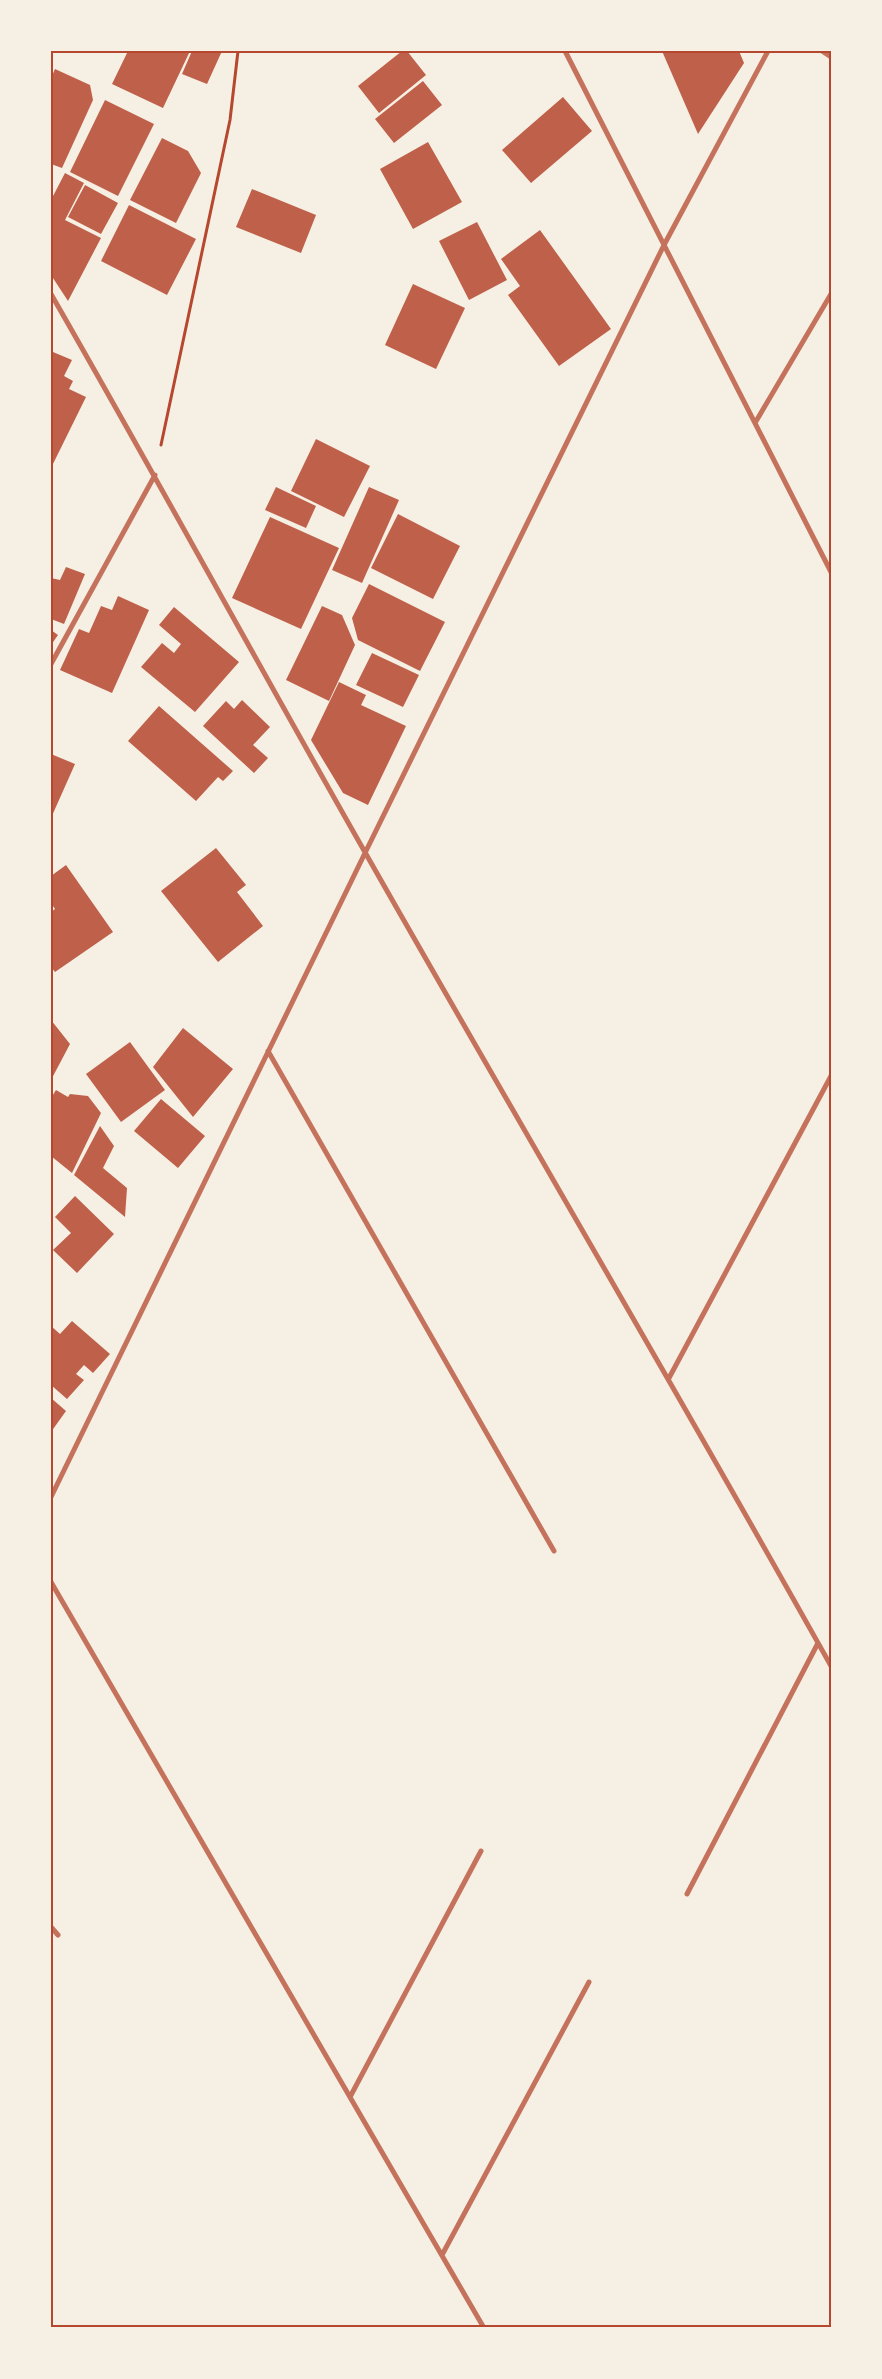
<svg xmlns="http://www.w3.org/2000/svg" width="882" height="2379" viewBox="0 0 882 2379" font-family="'DM Sans',sans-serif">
	<rect width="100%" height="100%" fill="#f6efe4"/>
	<path fill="#bf614a" d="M128,51H190L163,108L112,84Z
		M192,51H222L207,84L182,74Z
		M402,51H407L426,75L379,113L358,86Z
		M662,51H739L744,63L698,134Z
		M55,69L90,85L93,100L62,168L51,164V78Z
		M423,81L442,105L394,143L375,119Z
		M563,97L592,131L531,183L502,150Z
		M105,100L154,124L118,196L70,172Z
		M162,138L188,151L201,173L176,223L130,200Z
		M428,142L462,202L413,229L380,169Z
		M65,173L84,183L65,220L101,238L68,301L51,275V200Z
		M85,185L118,203L101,234L68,217Z
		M252,189L316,215L301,253L236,227Z
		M129,205L196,239L167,295L101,261Z
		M477,222L507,280L469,300L439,241Z
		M540,230L611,329L559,366L508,295L520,286L501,259Z
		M413,284L465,308L436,369L385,345Z
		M53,352L72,360L64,376L73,381L69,389L86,397L51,468V356Z
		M316,439L370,466L344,517L291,491Z
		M276,487L316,506L306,528L265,510Z
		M369,487L399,500L362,583L332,570Z
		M398,514L460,546L433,599L371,568Z
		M270,517L339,548L301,629L232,598Z
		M66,567L85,574L64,624L51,619V578L60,580Z
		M369,584L445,622L420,671L358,640L352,618Z
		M118,596L149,610L112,693L60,670L79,629L89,633L101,606L112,610Z
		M322,606L342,615L355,645L329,701L286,680Z
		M174,607L239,662L195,712L141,667L162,643L174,653L181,644L159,625Z
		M51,630L58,635L51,645Z
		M372,653L419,675L403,707L356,685Z
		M339,682L366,695L361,705L406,726L368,805L343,793L311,740Z
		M242,700L270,727L253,745L268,758L254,773L203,726L226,701L234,709Z
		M159,706L233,771L223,781L218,777L196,801L128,741Z
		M51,754L75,764L51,818Z
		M216,848L246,885L237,892L263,926L218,962L161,891Z
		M66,865L113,932L55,972L51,967V912L55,909L51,903V876Z
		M51,1020L70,1044L51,1080Z
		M183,1028L233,1069L193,1117L153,1067Z
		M130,1042L165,1090L121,1122L86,1074Z
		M56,1090L68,1097L70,1094L88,1096L101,1113L72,1173L51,1156V1098Z
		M161,1099L205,1136L178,1168L134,1131Z
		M100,1126L114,1146L103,1168L127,1188L125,1217L74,1175Z
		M75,1196L114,1234L77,1273L53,1250L71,1233L55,1217Z
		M72,1321L110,1354L93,1373L84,1365L76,1374L84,1380L67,1399L51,1385V1326L60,1334Z
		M51,1398L66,1411L51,1432Z"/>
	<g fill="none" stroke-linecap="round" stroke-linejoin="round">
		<path stroke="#b5482f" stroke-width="3" d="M161,445L230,120L238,51"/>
		<path stroke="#c5725c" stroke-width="5" d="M565,51L831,572
			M822,51L831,57
			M51,294C158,480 260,668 366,854C520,1125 679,1394 831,1666
			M755,423L831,294
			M51,664L155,475
			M268,1051L554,1551
			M669,1378L831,1076
			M51,1497L365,853L664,245L768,51
			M51,1582L484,2328
			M687,1894L818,1643
			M51,1927L58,1935
			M350,2097L481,1851
			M442,2255L589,1982"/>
	</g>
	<rect width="882" height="2379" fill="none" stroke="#f6efe4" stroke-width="105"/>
	<rect x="52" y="52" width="778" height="2274" fill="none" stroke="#b5482f" stroke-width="2"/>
</svg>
